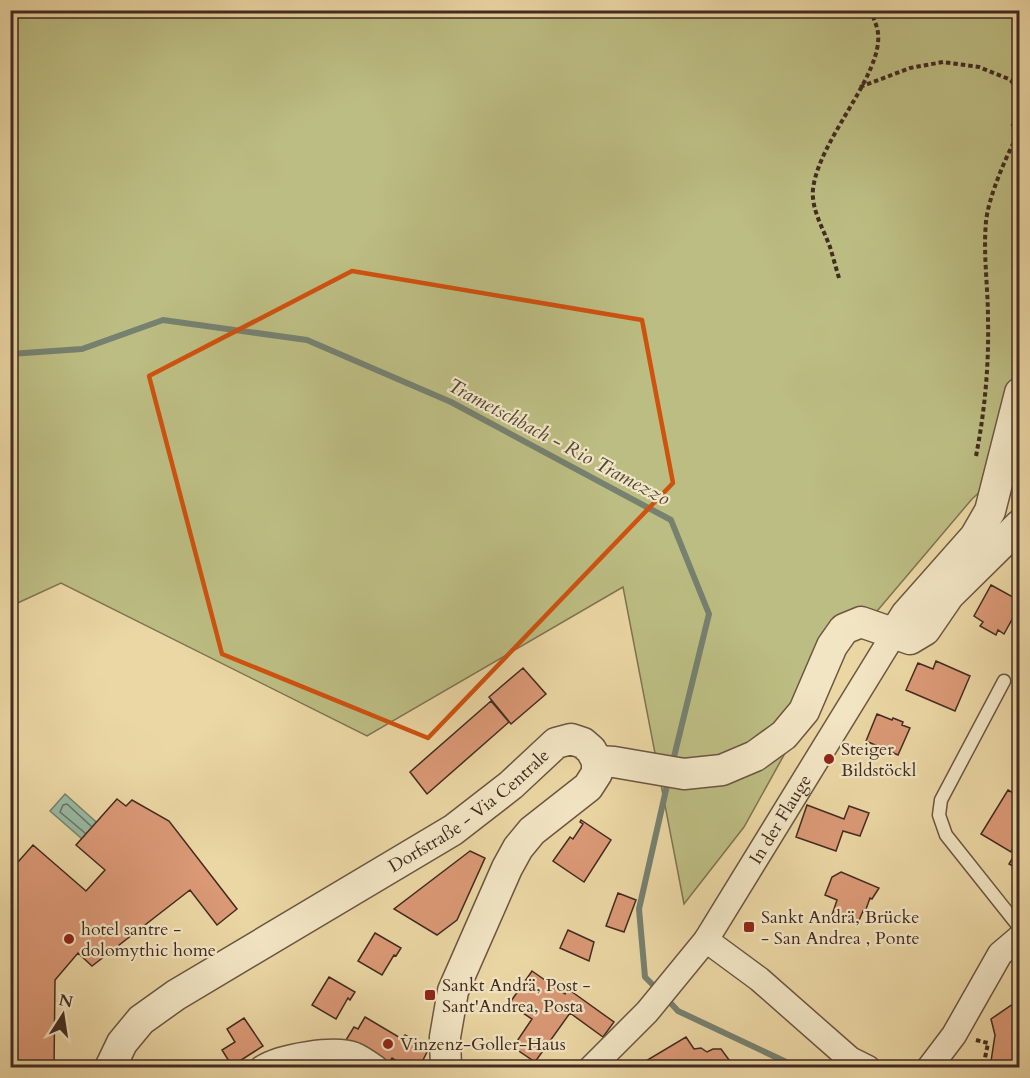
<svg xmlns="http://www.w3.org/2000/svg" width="1030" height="1078" viewBox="0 0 1030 1078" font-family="Cardo,serif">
	<rect width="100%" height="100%" fill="#ebd7a4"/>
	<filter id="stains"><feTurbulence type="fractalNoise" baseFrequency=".00333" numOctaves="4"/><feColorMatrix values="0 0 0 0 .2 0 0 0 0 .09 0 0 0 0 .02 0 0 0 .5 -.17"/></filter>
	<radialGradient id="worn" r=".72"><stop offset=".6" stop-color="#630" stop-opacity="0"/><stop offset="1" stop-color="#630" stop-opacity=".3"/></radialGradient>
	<path fill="#bcbd82" stroke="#7f7452" stroke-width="1.5" d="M11,11H1019V456L972,499L839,656L744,827L684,904L623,587L367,736L61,583L11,606Z"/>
	<path fill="#98baa4" stroke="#768170" stroke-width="1.5" d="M65,794L103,828L89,845L50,811Z"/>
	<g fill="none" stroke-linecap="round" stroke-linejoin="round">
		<path stroke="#6d7262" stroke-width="1.5" d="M85,833L60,812L63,805L67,804L91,826"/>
		<path stroke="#768170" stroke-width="6" d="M10,354L82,349L163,320L307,340L451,402L671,520L709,614L672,765
			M658,990L645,977L639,909L668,781
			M665,997L678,1011L799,1068"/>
	</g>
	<path fill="#db9976" stroke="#422b21" stroke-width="1.5" d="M991,585L1020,601V605L1004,634L998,630L996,635L980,626L983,622L974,616Z
		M936,661L970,676L955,711L906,690L918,663L933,669Z
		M523,668L546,694L511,724L489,697Z
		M491,701L509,722L427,794L410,772Z
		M877,714L892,720L893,718L903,722L902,725L910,728L898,755L866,741Z
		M1008,790L1020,797V846L1015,844L1011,852L981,834Z
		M117,799L126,806L132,800L169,821L237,909L217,925L190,890L92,966L78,953L55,980L54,1068H10V871L33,845L86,891L105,870L76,845Z
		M807,805L844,819L849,806L869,813L860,836L843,831L836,851L796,837Z
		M581,820L611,840L584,882L553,861L570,837L573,839L583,824L580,822Z
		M1020,846V870L1009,864Z
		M470,851L485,858L457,920L437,935L394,909Z
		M841,872L879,888L872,899L870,898L865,912L863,911L857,925L832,915L837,900L825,895L832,877Z
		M618,893L636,900L624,932L606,926Z
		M568,930L594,942L589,961L560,948Z
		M375,933L401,948L396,956L394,955L382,975L358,961Z
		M532,971L565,994L568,989L614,1022L603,1037L570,1013L535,1062L513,1047L532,1019L509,1004Z
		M329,977L355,992L350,1000L348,998L336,1019L312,1005Z
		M1016,1002L1020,1005V1068H990L995,1035L991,1019Z
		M365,1017L402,1039L405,1035L429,1048L419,1068H408L392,1058L388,1064L346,1040L354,1027L358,1029Z
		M244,1018L263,1046L232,1066L222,1050L235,1042L227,1029Z
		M686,1037L694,1049L701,1048L707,1052L713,1049H721L735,1068H634Z"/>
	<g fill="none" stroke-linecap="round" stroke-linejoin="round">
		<defs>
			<path id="service" d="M1004,681L941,800L939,815L946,835L1020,928"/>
			<g id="minor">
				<path d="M706,940L759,979L850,1059L868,1068"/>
				<path d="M262,1068C280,1056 335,1047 355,1055C362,1058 369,1063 376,1068"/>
				<path id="s1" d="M591,1068L647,1012L706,940L894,634"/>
				<path d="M929,1068L954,1035L1000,954L1020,937"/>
			</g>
			<g id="tertiary">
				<path d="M894,634L906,615L975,537L990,511L1020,393"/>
				<path d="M597,761L614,762L684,774L722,770L755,756L784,735L804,711L832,646L844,629L861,622L910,639L925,630L949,595L1020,525"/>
				<path id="s2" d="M110,1068L122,1043L141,1020L176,995L453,830L511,785L556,743L571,739L583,743L591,750L597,761V773L588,787L532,831L518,848L507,868L453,991L445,1037L446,1068"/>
			</g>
		</defs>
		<use href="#service" stroke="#6c5642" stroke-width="15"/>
		<use href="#minor" stroke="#6c5642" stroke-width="27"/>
		<use href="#tertiary" stroke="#6c5642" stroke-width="33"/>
		<path stroke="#422b21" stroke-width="4" stroke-dasharray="4.5 3" stroke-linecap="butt" d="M860,87L910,68L943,62L979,67L1011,80L1020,97
			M1018,134L1012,123L1020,112
			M839,278C836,268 833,257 830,247C823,228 811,209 813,189C819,139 883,75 878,33C877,25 873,18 871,10
			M976,456C985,410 989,365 988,319C988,286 983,254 986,222C988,198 1007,153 1020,131
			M976,1040L988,1043L983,1068"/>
		<use href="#service" stroke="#f2e5c4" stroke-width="12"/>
		<use href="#minor" stroke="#f2e5c4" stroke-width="24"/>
		<use href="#tertiary" stroke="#f2e5c4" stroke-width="30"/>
	</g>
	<path fill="none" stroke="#cf520f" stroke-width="4.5" stroke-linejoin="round" d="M352,271L642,320L673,483L428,738L222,654L149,376Z"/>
	<g fill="#8f2418" stroke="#f2e5c4" stroke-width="2">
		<circle cx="829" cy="759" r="6"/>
		<rect x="743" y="921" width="12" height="12" rx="3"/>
		<circle cx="69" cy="939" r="6"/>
		<rect x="424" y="989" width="12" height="12" rx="3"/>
		<circle cx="388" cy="1044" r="6"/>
	</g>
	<g text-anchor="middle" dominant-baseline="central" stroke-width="4.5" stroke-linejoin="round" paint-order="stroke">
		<g font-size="18" fill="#422b21" stroke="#f2e5c4" text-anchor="start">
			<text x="841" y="749">Steiger<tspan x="841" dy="21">Bildstöckl</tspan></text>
			<text x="761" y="917">Sankt Andrä, Brücke<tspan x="761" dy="21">- San Andrea , Ponte</tspan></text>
			<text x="81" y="929">hotel santre -<tspan x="81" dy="21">dolomythic home</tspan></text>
			<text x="442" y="985">Sankt Andrä, Post -<tspan x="442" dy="21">Sant'Andrea, Posta</tspan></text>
			<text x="400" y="1044">Vinzenz-Goller-Haus</text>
		</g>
		<g font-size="18" fill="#422b21" stroke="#f2e5c4">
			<text stroke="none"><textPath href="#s2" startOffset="447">Dorfstraße - Via Centrale</textPath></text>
			<text stroke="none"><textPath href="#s1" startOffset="314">In der Flauge</textPath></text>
		</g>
		<g font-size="20" font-style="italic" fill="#53483b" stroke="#f2e5c4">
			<text transform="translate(559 442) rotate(28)">Trametschbach - Rio Tramezzo</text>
		</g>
	</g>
	<rect width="1030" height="1078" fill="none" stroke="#ebd7a4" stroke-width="36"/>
	<rect x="12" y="12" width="1006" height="1054" fill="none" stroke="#422b21" stroke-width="3"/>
	<rect x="18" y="18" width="994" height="1042" fill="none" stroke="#422b21" stroke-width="1.5"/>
	<g transform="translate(63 1015) rotate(12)" stroke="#f2e5c4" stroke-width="4.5" paint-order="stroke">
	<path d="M0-4.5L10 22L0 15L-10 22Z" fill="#422b21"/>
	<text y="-9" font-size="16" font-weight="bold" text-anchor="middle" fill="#422b21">N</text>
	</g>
	<rect width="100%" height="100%" filter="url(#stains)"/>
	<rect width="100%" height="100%" fill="url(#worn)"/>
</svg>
